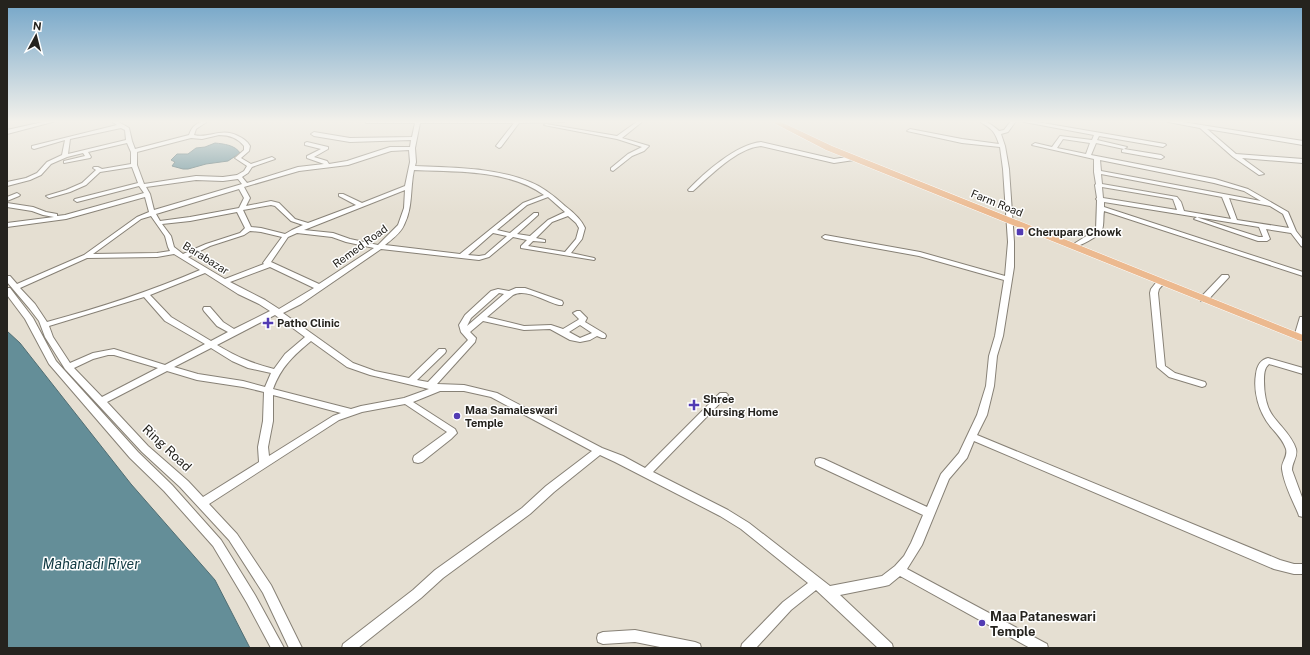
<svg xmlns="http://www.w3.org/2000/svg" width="1310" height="655" viewBox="0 0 1310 655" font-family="'Public Sans',sans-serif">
	<rect width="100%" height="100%" fill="#e5dfd2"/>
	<path fill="#648e98" stroke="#516e73" d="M215,143C224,144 235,145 240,153L228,161L206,164L188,169H183L172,166L175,162L171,160L177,154H188L196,148L205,147Z
		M7,331L20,343L131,484L215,580L250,648H7Z"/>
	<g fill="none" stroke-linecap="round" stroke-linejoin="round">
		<defs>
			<path id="minor" d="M47,121H56L7,134V130Z
				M111,121H117L129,128L132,141L135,149L189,135C192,126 198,121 208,121L196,129L194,135C209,139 221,127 238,136C243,138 247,141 250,146L249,151L241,158L251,164L272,157L275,159L252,167L248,173L242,177L247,183L298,167L324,164L307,158V156L321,149L305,145V143L307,142L328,147V149L314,157L327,161L329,164L347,161L390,147H410L411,140L350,142L314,136L311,134L314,132L350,138L412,137L415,123H366V121H566L564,122L519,123L501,147L499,148L496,146L514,123H420L415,148L416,162L415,166C453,168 494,167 530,182C543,187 554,196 565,206C573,212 581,219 585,228L582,239L571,253L594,258L595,259L594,260L521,248V246L527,240L513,237L489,257L479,260L381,249L301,304L283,313L353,363L375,371L409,378L439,349H445L446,351L445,353L417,380L428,382L468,340L461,332L459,325L465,315L491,291L498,289L509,291L516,288H525L562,301L563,303L562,305H559C545,302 527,288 513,295L487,317L524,326L551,325L563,329L578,320L579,319L573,313L577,311H580L587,318L585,322L605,334L606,336L605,338H602L597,336L590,340L580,342L570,340L550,329L524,330L483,321L470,332L476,338L475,342L437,384L464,385L497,393L602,448L623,456L645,468L720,393H726L728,395L726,397L653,472L728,510L749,523L830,586L882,576L895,566L904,556L911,543L923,515L816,465L815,462L816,459L820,458L824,459L927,507L941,474L959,453L977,415L986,386L989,356L995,336L1004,280L919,256L825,239L822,237L825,235L920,252L1005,276L1008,242L1003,169L1000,147L962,143L907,131L910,129L962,139L999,144C994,129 991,129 979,121C988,121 992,125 999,131L1004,130L1011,121H1016L1008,132L1001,134L1005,146L1009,169L1014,242V267L1003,336L997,356L994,386L987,415L977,435L1280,560L1294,564H1303V574H1294L1274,569L974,441L967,458L949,479L922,545L907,569L1047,644L1048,648H1030L900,576L889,585L885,586L840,595L892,644L893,648H878L816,590L791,610L756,648H741L742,644L783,602L808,583L741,529L720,516L615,462L600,455L554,492L530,514L443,578L421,598L358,648H342L343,644L413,590L435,570L522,508L546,486L592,451L491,397L464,391H440L413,402L455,429L457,433L451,439L422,462L418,463L414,462L413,459L414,456L447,432L405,404L362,412L339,420L209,504L237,534L271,585L302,648H289L263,593L229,540L180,487L142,452L65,369L45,337L39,321L29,308L7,282V276H10L17,284L84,255L137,217L149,212L145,197L66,219L7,227V223L54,217L43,215L32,211L7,207V203L33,207L46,212L57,214V216L65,215L144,193L139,186L77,202L74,200L75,199L138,183L132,167L100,172L86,185L70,192L49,198L46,196L66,190L82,183L96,170L93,168L94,167H98L102,169L131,164V152L127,143L88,152L91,157L90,158L64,163V161L85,156L83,153L67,157L51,164L41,175L30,180L7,186V182L26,178L37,173L47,162L62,155L65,140L34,149L32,148V146L117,125ZM121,128L125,130L126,140L68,154L70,139ZM219,135C229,135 238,138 244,146V150L235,158L247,166L244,171L237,175L223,177L196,176L144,184L137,165V152L191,138L202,139ZM409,150L410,162L405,186L362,203L343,194H339V196L356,205L308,223L295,219L279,203L271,201L246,206L250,198L244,187L299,171L348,165L391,151ZM414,170C457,172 507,169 544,195L523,203L460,254L385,245C391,240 401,233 404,225C413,208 410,188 414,170ZM238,179L242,184L154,210L150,194L146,187L196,180L223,181ZM239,189L244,198L239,208L190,217L160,221L156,214ZM405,190L404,208L398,225L378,245L350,239L333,233L304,230ZM548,197L565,212L548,220L530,236L517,234L538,215V213H534L510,233L497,230L527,205ZM271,205L275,206L291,221L303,225L292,230L285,234L261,228L251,227L243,210ZM237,212L245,228L240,233L206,244L183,254L174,247L171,236L162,224L190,221ZM151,216L165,236L168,247L170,251L157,253L93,254L141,219ZM568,216L576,223L579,228L576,239L565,252L528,246L533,241L545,242V240L536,238L552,222ZM250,231L261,232L282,237L263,263L264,264L225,279L188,257L210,246L244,235ZM297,233L332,237L346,242L374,248L319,284L271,262L288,237ZM493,233L507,236L485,255L479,256L468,255ZM174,254L200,270C151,291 99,308 47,322L35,304L20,288L87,258L157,257ZM270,267L314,288L279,309L265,300L230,282ZM205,273L238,294L259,304L270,311L234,329L223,322L210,307H204L203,309L204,311L217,326L228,332L211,341L171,317L150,295ZM499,293L504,294L467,326L471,318ZM144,297L165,321L205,344L165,365L114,349L93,353L70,363L53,337L49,326ZM275,315L305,337L285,354L274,369C251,363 237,357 217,345ZM580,325L592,333L580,338L569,332ZM311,341L347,367L370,375L429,389L404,398L361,406L351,409L273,389C281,367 293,356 311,341ZM211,348L232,361L248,368L271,373L265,387L243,381L198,374L174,367ZM108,355H114L158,368L102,397L74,368L93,359ZM167,371L197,380L243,387L264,392L263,421L258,447L259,462L203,497L188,481L148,446L107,402ZM273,395L341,413L333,416L269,456L268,447L273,421Z
				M638,121H643L622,138L649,146L644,151L632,156L613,171L611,170V168L628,154L642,147L617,139L544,125L546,124L617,136Z
				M1019,121H1031L1165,144L1166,145L1163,147L1099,136L1097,140L1127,147L1124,149L1096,143L1091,155L1215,179L1248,189L1288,212L1296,231L1303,240V247L1301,246L1291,233L1266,229L1270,239L1267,241H1258L1194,219L1197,217L1199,218L1259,237H1263L1259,227L1104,202V207L1303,272V276L1104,211C1103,217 1104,225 1102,230C1100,236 1077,248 1072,247V245L1096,230L1097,200L1096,199L1097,198L1095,185L1096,184L1094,172V159L1032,145L1035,143L1052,147L1060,136L1092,140L1094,135ZM1063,139L1090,143L1086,154L1057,148ZM1100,160L1214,183L1244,191L1261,201L1101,171ZM1101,174L1222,197L1231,219L1184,211L1181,202L1177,197L1102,184ZM1102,187L1173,199L1177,210L1103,198ZM1229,198L1270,206L1283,214L1289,228L1237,220Z
				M1163,121H1176L1201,125L1303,141V145L1207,129L1236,154L1303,159V163L1242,158L1264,174L1259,175L1233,157L1200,128Z
				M761,142L834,159L854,156L857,158L854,160L834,163L761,146C737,148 711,175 693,191H689L688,190C704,173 737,144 761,142Z
				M1124,149L1161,155L1164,157L1161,159L1122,152V150Z
				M17,193L20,195L19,196L7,201V197Z
				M1222,275H1228L1229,277L1207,301H1201L1200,299L1201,297Z
				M1158,280H1161L1165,282L1159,289L1158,293L1165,366L1175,373L1205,382L1206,384L1205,386L1202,387L1169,377L1157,367L1150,293L1151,289Z
				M7,288H10L33,318L56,361L138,452L172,485L221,540L255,595L284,648H271L247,603L213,546L164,491L130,458L49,364L25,319L7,295Z
				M1300,317H1303V334L1301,339H1298L1294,337Z
				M1268,358L1303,368V374L1269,364C1264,368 1264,375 1264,381C1264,392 1266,407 1273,416C1281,427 1292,436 1296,449C1298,457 1292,462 1292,470L1303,500V517L1299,516L1298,513C1292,499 1284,484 1282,469C1281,462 1288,457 1286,449C1283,440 1276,433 1270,426C1259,412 1253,392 1256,374C1257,366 1260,360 1268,358Z
				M635,630L695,642L700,644L701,648H665L635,642L603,644L598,642L597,638L598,634L603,632Z"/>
			<path id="major" d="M770,121H779L832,146L1303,335V342L826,150Z"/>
		</defs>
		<use href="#minor" stroke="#878176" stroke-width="2"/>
		<use href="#major" stroke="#fff" stroke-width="1"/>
		<use href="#minor" fill="#fff" fill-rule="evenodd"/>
		<use href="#major" fill="#ecb98f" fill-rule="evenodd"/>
	</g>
	<linearGradient id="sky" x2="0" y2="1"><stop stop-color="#73a5c8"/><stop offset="0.57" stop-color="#f3f1eb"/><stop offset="1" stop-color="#f3f1eb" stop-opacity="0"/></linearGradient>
	<rect width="1310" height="213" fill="url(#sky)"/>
	<g fill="#523bb3" stroke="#fff" stroke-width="1.5">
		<rect x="1016" y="228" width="8" height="8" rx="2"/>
		<path d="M266 317h4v4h4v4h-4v4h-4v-4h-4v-4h4z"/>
		<path d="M692 399h4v4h4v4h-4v4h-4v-4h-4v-4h4z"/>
		<circle cx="457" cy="416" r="4"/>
		<circle cx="982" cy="623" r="4"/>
	</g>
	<g text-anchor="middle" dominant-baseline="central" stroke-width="3" stroke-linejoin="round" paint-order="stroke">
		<g font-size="11" fill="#25231e" stroke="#fff">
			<text transform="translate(997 203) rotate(22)">Farm Road</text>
			<text transform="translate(360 246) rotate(-36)">Remed Road</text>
			<text transform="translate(206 258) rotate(32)">Barabazar</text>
		</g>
		<g font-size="11" font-weight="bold" fill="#25231e" stroke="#fff" text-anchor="start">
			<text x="1028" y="232">Cherupara Chowk</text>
			<text x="277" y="323">Patho Clinic</text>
			<text x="703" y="399">Shree<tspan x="703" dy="13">Nursing Home</tspan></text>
			<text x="465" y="410">Maa Samaleswari<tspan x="465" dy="13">Temple</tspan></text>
		</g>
		<g font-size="13" fill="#25231e" stroke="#fff">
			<text transform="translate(167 448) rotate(43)">Ring Road</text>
		</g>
		<g font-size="13" font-weight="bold" fill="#25231e" stroke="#fff" text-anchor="start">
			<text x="990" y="616">Maa Pataneswari<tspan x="990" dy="15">Temple</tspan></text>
		</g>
		<g font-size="14" font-style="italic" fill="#0f3841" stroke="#fff">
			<text x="91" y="564">Mahanadi River</text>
		</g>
	</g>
	<rect width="1310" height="655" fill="none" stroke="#25231e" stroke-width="16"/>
	<g transform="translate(36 36) rotate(7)" stroke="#ffffff" stroke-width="3" paint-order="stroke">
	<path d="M0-3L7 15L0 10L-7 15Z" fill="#25231e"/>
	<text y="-6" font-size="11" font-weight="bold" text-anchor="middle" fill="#25231e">N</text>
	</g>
</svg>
